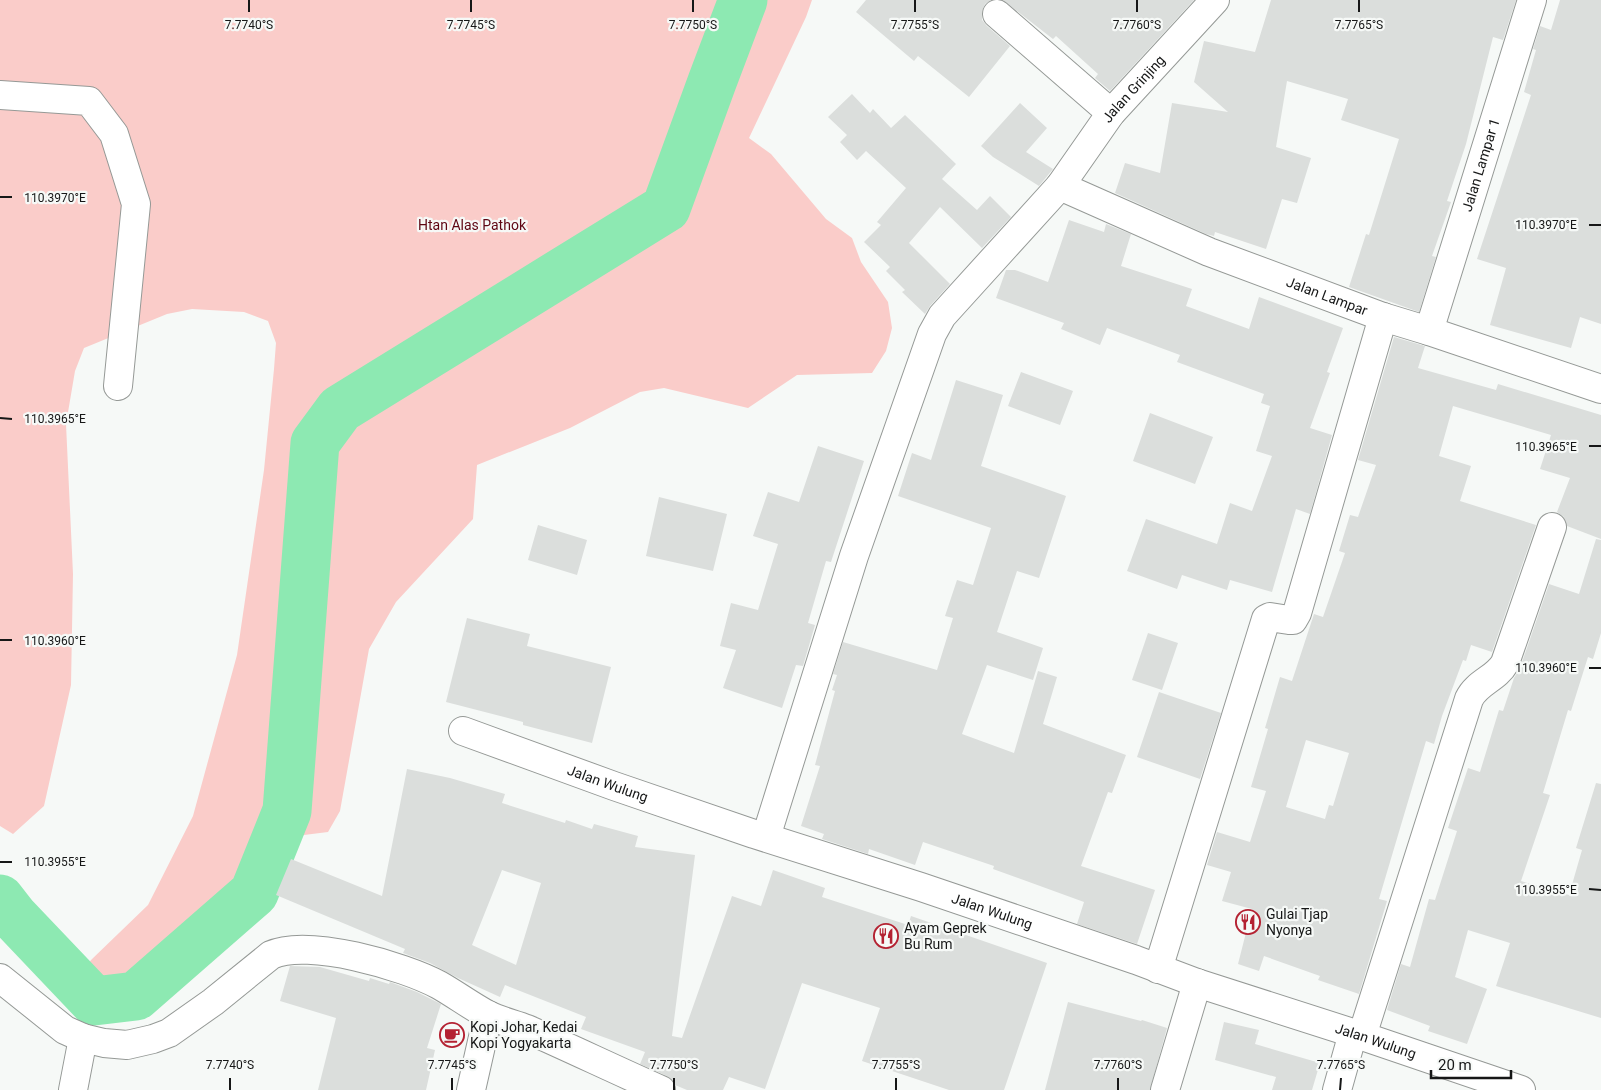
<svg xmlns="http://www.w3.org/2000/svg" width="1601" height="1090" viewBox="0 0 1601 1090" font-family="Roboto,sans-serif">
	<rect width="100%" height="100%" fill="#f6f9f7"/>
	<path fill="#faccc9" d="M0,0H812L806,17L749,138L771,154L826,219L852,238L861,262L888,302L892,328L886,351L872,373L797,375L748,408L664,388L640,392L570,428L477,465L473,519L396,602L369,649L340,811L328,832L304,835L282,844L239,915L136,996L117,1013L91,1018L69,1009L77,981L91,960L148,905L193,816L237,655L264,470L274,369L276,343L268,321L244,312L192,309L167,314L84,348L75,371L66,424L73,574L71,685L44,806L13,834L0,826Z"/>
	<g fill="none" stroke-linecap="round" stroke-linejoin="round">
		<path stroke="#8de9b2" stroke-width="49" d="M0,899L14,917L94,1001L136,996L254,893L287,811L315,443L340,409L666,208L712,82L743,0"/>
	</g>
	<path fill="#dbdedc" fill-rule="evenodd" d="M866,0H991L985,4L982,11V20L987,26L1010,46L969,97L918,56L914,61L856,12Z
		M1003,0H1194L1110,91L1095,78L1098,74L1056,36L1053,39Z
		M1271,0H1516L1503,40L1493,37L1466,144L1447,201L1451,202L1432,256L1436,257L1419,312L1349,287L1366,234L1369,235L1399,139L1341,120L1348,99L1287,81L1276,147L1311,158L1297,203L1282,199L1266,249L1215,232L1214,236L1206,234L1115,193L1125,163L1160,173L1172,103L1228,112L1194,82L1204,41L1255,52Z
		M1560,0H1601V324L1580,317L1571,348L1490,325L1506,268L1477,259L1531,95L1524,92L1536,50L1533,49L1540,26L1551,30Z
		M852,94L870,113L873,109L891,128L905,115L956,164L942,179L977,210L990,196L1011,217L982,248L940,207L909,243L950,284L930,306L925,314L902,292L905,290L886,271L890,267L864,242L881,225L877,222L906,188L866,151L857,160L840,142L847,135L828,117Z
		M1020,103L1047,128L1026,152L1053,169L1039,186L993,157L981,146Z
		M1069,220L1104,232L1106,224L1131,234L1121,266L1192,289L1186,306L1249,329L1259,297L1343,328L1327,372L1330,373L1310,428L1332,435L1310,514L1296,509L1272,592L1230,580L1227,590L1182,575L1177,589L1127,571L1146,519L1217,544L1230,503L1252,511L1272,456L1256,451L1270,406L1261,403L1264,394L1177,362L1180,355L1107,328L1100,345L1061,329L1064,323L996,298L1006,270H1015L1048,282Z
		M1394,337L1425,346L1418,368L1496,390L1498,384L1601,415V539L1567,526L1564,517L1557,512L1570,478L1540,469L1551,435L1453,406L1439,456L1471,466L1460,501L1536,525L1492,652L1471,645L1466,661L1463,660L1442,716L1434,744L1426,741L1379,899L1387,901L1359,994L1318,980L1320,976L1264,956L1259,971L1238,964L1252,909L1222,901L1231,872L1207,865L1217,832L1250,842L1266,791L1251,787L1268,729L1265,728L1280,677L1292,681L1314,614L1323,617L1345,553L1339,551L1350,515L1358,517L1376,465L1358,460ZM1306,740L1349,753L1333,806L1329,805L1325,819L1286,807Z
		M1021,372L1073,391L1060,425L1008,406Z
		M956,380L1003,395L981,466L1066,496L1039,578L1017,571L997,632L1043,648L1033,680L987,665L962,734L1014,753L1038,671L1057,677L1043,724L1126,755L1112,793L1108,792L1081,866L1155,890L1137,944L1077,924L1084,902L993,869L994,866L923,842L915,865L869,849L868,854L822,839L824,834L801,826L820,766L815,765L835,691L832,690L837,675L833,674L843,642L937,670L953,618L945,616L957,580L973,585L991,528L898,496L912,453L931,460Z
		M1150,413L1213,437L1195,484L1133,461Z
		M818,446L864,461L831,562L826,561L808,623L815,625L803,666L796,665L782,708L723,688L736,650L720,646L731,603L758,610L778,544L753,536L768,492L799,502Z
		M659,497L727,514L713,571L646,556Z
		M538,525L587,540L577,575L528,560Z
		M1596,539L1601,540V633L1593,659L1588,657L1571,711L1568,710L1543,793L1550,795L1521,881L1569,895L1582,850L1576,848L1596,783L1601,784V1018L1496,986L1510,943L1468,930L1455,977L1487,989L1467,1044L1428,1031L1430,1026L1387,1010L1401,964L1410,967L1429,899L1435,900L1457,831L1448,828L1468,768L1480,772L1499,710L1503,711L1514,678L1520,668L1549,584L1579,594Z
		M467,618L530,634L527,646L611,667L592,743L523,725V722L446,702Z
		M1148,633L1178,643L1162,690L1132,680Z
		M1159,692L1221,713L1200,779L1137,757Z
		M407,769L450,778L505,794L502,803L565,823L566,820L592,829L594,824L638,836L635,847L695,855L672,1036L682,1038L732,896L761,906L773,870L825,888L822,897L908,925L911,916L1047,963L1004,1090H949L862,1061L880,1008L802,983L765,1089L729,1077L723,1090H687L675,1085L673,1080L667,1076L640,1064L645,1052L581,1029L586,1017L505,985L500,997L458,978L430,963L403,953L405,949L276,895L291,859L382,896ZM502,870L541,883L516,965L472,945Z
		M290,966L320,967L369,981L370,978L389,984L390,982L417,992L441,1004L427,1048L435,1050L426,1090H318L336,1018L280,1001Z
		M1068,1002L1141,1021L1142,1020L1167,1028L1150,1090H1045Z
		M1224,1022L1259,1030L1255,1044L1320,1063L1312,1090H1272L1276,1077L1215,1060Z"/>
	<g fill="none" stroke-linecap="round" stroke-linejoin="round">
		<defs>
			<g id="minor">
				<path d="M997,14L1111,113"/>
				<path d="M0,95L89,101L114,134L136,204L118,386"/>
				<path id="s1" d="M1060,186L1209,252L1383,317L1429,331L1601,389"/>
				<path id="s2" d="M1429,331L1532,0"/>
				<path id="s3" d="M463,731L614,786L754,834L921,887L1136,960L1197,983L1362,1036L1521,1090"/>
				<path id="s4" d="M766,837L854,556L932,334L942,316L1060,186L1111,113L1215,0"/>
				<path d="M1158,969L1266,619L1270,617L1289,620H1293L1297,613L1383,317"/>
				<path d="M0,978L65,1030L83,1038L104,1043L127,1045L153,1039L169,1033L213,1002L271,955C308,938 404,966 439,985C455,994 471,1006 488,1015C500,1021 514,1024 527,1029C572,1049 616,1070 661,1090"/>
				<path d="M1362,1036L1469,699C1477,682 1496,679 1505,663L1552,527"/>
				<path d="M73,1090L83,1038"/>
				<path d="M471,1090L488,1015"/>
				<path d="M1165,1090L1197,983"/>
				<path d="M1337,1090L1353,1033"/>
			</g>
		</defs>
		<use href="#minor" stroke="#959996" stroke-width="30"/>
		<use href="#minor" stroke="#fff" stroke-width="28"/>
	</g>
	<path fill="none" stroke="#161717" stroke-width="2" d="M249,12V0M471,12V0M693,12V0M915,12V0M1137,12V0M1359,12V0M0,197H12M1589,225H1601M0,418L12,419M1589,446H1601M0,640H12M1589,668H1601M0,862H12M1589,889L1601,890M230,1090V1078M452,1090V1078M674,1090V1078M896,1090V1078M1118,1090V1078M1340,1090L1341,1078"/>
	<defs>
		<symbol id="restaurant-ring" viewBox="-11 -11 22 22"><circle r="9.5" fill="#f6f9f7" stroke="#b42232" stroke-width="1.5"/><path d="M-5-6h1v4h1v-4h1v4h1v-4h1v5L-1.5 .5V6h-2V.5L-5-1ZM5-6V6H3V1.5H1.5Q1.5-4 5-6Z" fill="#b42232"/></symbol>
		<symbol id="cafe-ring" viewBox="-11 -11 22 22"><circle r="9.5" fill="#f6f9f7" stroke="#b42232" stroke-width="1.5"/><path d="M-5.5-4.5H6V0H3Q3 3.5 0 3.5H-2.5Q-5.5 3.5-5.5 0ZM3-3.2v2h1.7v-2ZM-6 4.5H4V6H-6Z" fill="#b42232"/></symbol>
	</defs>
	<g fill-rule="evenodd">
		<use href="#restaurant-ring" x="1234" y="908" width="28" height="28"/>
		<use href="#restaurant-ring" x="872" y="922" width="28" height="28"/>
		<use href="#cafe-ring" x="438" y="1021" width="28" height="28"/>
	</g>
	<g text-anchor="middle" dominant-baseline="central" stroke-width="4.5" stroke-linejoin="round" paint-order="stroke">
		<g font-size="14" fill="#161717" stroke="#f6f9f7">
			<text stroke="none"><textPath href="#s4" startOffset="848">Jalan Grinjing</textPath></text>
			<text stroke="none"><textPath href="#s2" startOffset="174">Jalan Lampar 1</textPath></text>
			<text stroke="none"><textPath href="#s1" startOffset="289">Jalan Lampar</textPath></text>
			<text stroke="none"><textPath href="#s3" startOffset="154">Jalan Wulung</textPath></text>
			<text stroke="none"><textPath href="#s3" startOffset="559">Jalan Wulung</textPath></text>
			<text stroke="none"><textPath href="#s3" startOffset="964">Jalan Wulung</textPath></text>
		</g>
		<g font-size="14" fill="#5e0512" stroke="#f6f9f7">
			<text x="472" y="225">Htan Alas Pathok</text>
		</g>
		<g font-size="14" fill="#161717" stroke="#f6f9f7" text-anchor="start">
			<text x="1266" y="914">Gulai Tjap<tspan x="1266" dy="16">Nyonya</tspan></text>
			<text x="904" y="928">Ayam Geprek<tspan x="904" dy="16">Bu Rum</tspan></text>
			<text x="470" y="1027">Kopi Johar, Kedai<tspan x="470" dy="16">Kopi Yogyakarta</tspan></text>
		</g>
	</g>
	<g font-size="12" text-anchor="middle" fill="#161717" stroke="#f6f9f7" stroke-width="4.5" stroke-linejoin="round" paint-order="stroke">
		<text x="249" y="29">7.7740°S</text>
		<text x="471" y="29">7.7745°S</text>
		<text x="693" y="29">7.7750°S</text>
		<text x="915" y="29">7.7755°S</text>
		<text x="1137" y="29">7.7760°S</text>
		<text x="1359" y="29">7.7765°S</text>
		<text x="55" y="202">110.3970°E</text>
		<text x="1546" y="229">110.3970°E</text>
		<text x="55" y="423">110.3965°E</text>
		<text x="1546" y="451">110.3965°E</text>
		<text x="55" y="645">110.3960°E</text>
		<text x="1546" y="672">110.3960°E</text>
		<text x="55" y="866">110.3955°E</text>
		<text x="1546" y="894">110.3955°E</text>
		<text x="230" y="1069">7.7740°S</text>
		<text x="452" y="1069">7.7745°S</text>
		<text x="674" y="1069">7.7750°S</text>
		<text x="896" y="1069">7.7755°S</text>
		<text x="1118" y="1069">7.7760°S</text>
		<text x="1341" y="1069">7.7765°S</text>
	</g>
	<path d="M1431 1070v8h80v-8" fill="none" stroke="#161717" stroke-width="2.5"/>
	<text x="1438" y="1070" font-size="15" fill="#161717" stroke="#f6f9f7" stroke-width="4" paint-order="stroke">20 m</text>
</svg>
